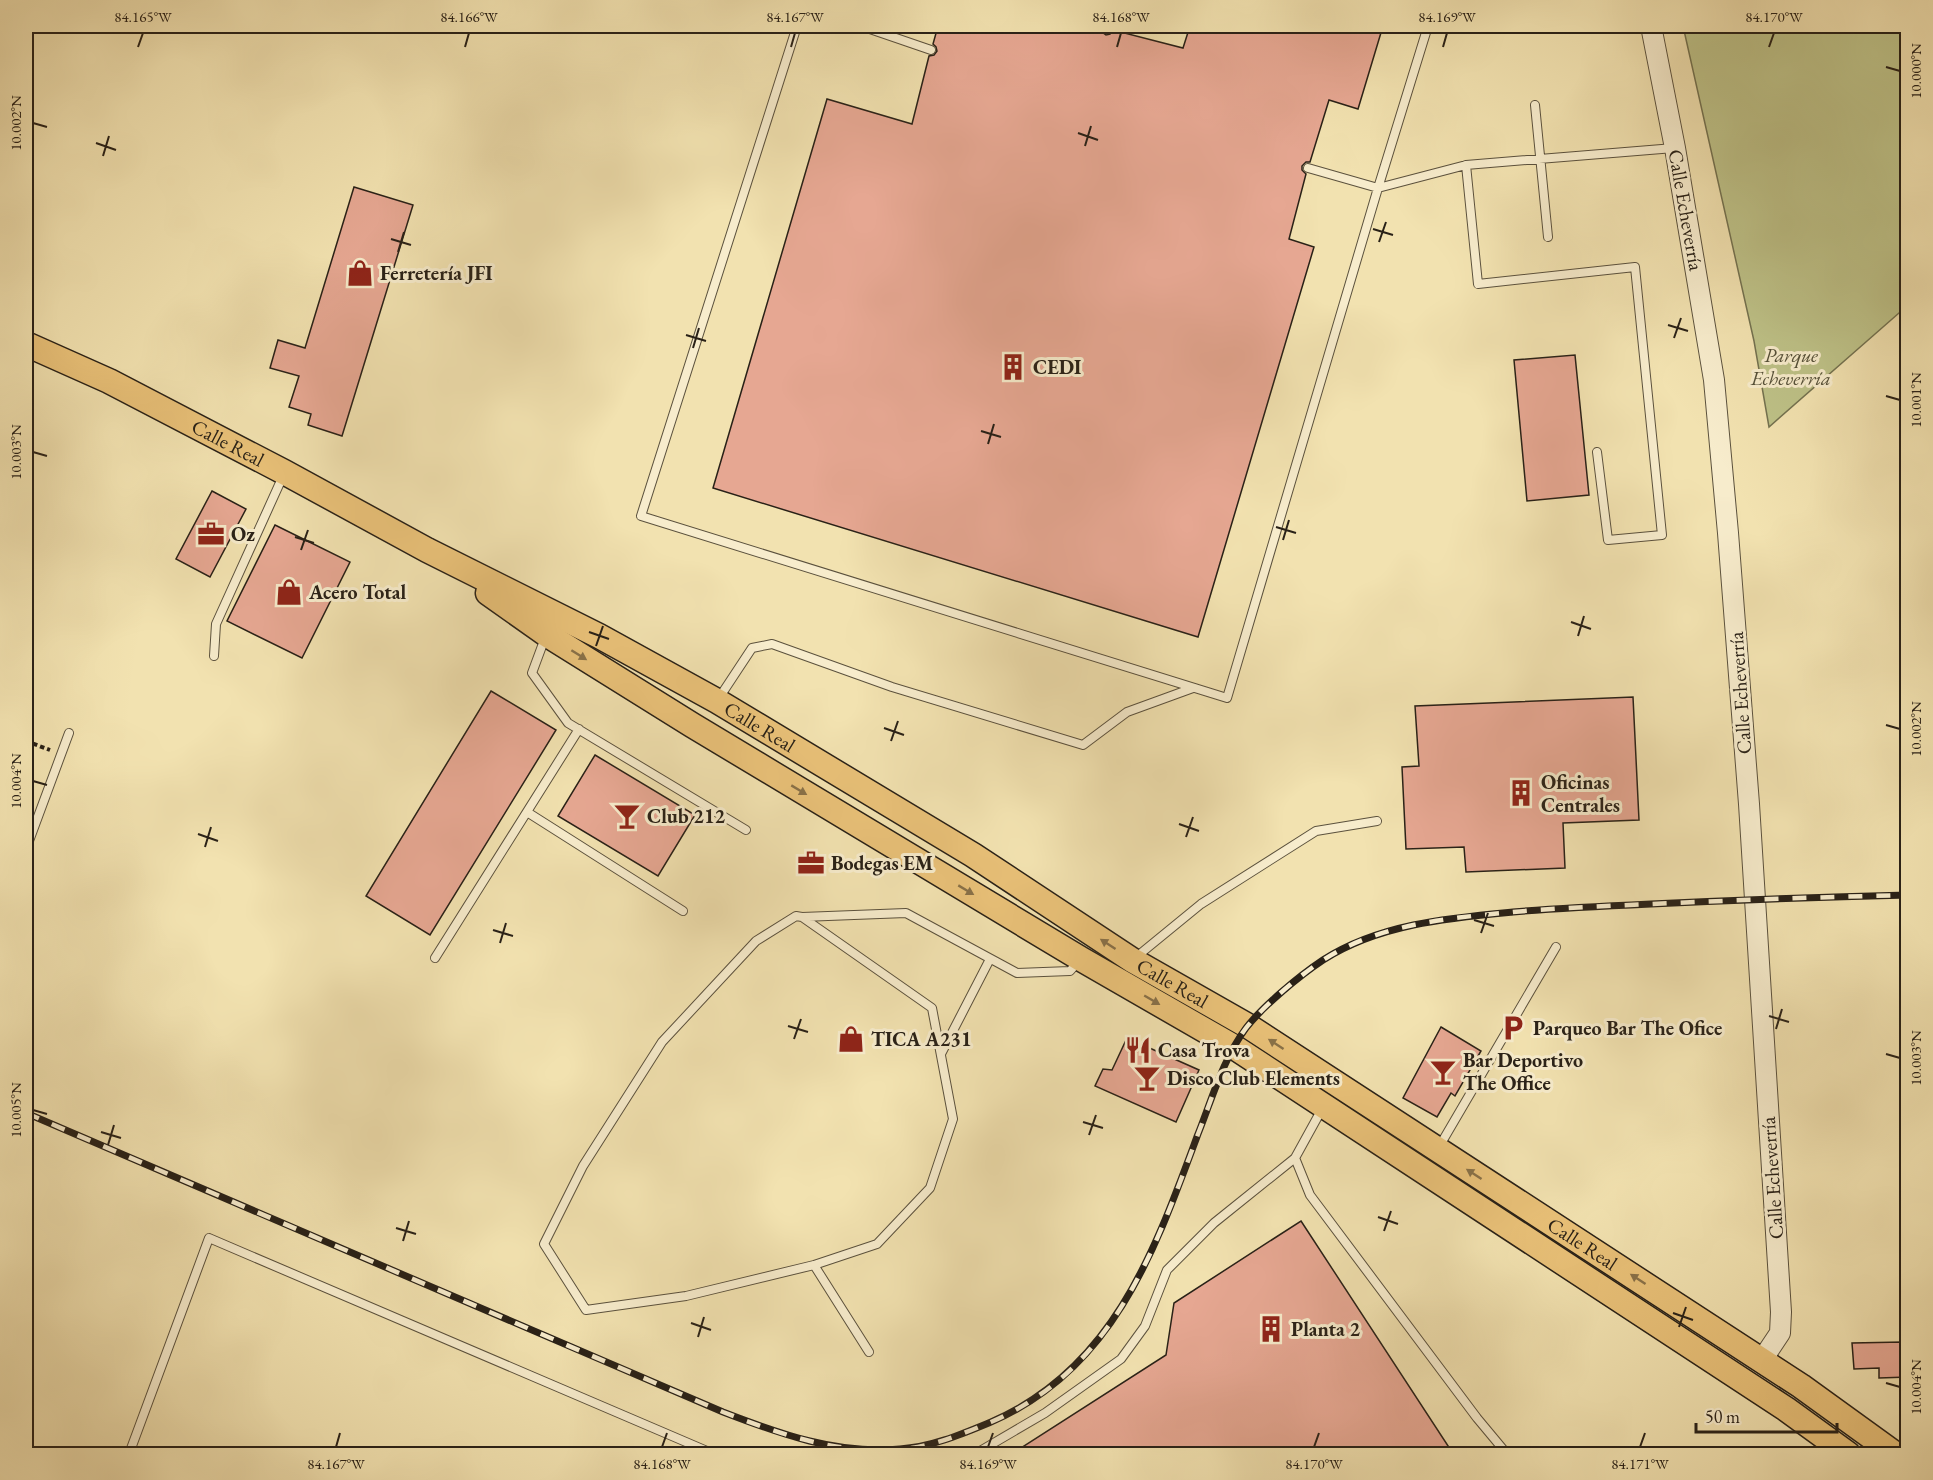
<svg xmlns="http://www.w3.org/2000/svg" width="1933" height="1480" viewBox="0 0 1933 1480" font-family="'EB Garamond',serif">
	<rect width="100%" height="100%" fill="#f2e2b0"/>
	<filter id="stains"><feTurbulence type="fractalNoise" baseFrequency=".00333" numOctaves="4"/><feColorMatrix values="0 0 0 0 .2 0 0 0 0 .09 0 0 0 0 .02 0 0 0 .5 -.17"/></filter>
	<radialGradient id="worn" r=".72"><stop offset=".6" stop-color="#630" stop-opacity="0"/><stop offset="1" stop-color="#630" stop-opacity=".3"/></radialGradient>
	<path fill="#bec288" stroke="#747250" stroke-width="1.5" d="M1683,26H1907V306L1769,427L1754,341Z"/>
	<path fill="#e6a792" stroke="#292117" stroke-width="1.5" d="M938,26H1097L1101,27L1102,32L1106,35L1110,34L1113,30L1183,48L1190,26H1383L1358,109L1329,100L1310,162H1306L1302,166V170L1306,174L1289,239L1314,247L1198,637L713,488L827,99L912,124L929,56L934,55L937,51L936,47L933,44Z
		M354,187L413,205L342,436L308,425L311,414L289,407L299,376L270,368L278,340L305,348Z
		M1575,355L1589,495L1527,501L1514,360Z
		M212,491L246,509L210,577L176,559Z
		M275,525L350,562L302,658L227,621Z
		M491,691L556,730L430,935L366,896Z
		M1633,697L1639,820L1563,823L1565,868L1466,872L1464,847L1406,849L1402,767L1419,766L1415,706Z
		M595,755L695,815L658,876L558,816Z
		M1441,1027L1481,1051L1455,1096L1451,1093L1437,1117L1403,1098Z
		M1127,1038L1199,1070L1176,1122L1095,1086L1103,1069L1112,1070Z
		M1301,1221L1454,1455H1010L1166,1355L1174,1303Z
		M1903,1342V1349H1908V1377L1879,1378V1368L1854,1369L1852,1343Z"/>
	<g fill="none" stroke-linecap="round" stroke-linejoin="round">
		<defs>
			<path id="service" d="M797,26L641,516L1227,698L1378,188L1428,26
				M861,26L931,50
				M1107,29L1108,26
				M1535,105L1548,237
				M1466,165L1478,284L1635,267L1662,535L1608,540L1597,452
				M1308,168L1378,188L1466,165L1674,148
				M545,638L532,673L568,723L746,830
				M214,656L216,624L283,476
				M719,698L752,648L772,644L892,687L1083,745L1127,712L1193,688
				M527,812L683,911
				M26,849L69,733
				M796,916L802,917L932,1008L953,1119L930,1188L877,1244L814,1265L686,1296L586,1310L544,1244L583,1166L662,1042L756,941Z
				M802,917L906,913L1017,973L1070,971L1078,962
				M435,958L579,729
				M1135,958L1201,904L1316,831L1377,821
				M941,1054L990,959
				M1322,1109L1295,1158L1310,1195L1477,1418L1507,1454
				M1439,1147L1556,947
				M814,1265L869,1352
				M129,1454L209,1238L714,1454
				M975,1454L1045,1413L1121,1359L1145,1326L1167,1270L1214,1223L1295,1158"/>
			<path id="tertiary" d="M1651,26L1675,148L1714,380L1728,533L1749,804L1781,1312L1780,1333L1762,1360"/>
			<g id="primary">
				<path id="s1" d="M26,344L109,381L284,472L427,550L599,636L717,701L973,855L1132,960L1248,1026L1801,1386L1895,1454"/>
				<path d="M488,593L546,634L692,725L1081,959L1234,1047L1786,1409L1848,1454"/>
			</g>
		</defs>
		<use href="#service" stroke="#5b513d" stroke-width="10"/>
		<use href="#tertiary" stroke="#5b513d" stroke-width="22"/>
		<use href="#primary" stroke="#292117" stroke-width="27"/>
		<path stroke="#292117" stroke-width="4" stroke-dasharray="4.5 3" stroke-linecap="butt" d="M26,741L50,750"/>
		<use href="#service" stroke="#f7eccc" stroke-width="8"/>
		<use href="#tertiary" stroke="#f7eccc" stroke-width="20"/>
		<use href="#primary" stroke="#e9c178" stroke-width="24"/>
		<defs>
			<path id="rail" d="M26,1113L723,1412C780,1434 838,1455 900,1449C932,1447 962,1434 991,1422C1114,1369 1155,1250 1198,1134C1212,1099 1223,1059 1246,1028C1263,1006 1299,976 1323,960C1379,924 1448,918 1513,912C1559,908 1605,906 1651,904C1737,900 1822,897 1908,895"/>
		</defs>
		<use href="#rail" stroke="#292117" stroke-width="7"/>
		<use href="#rail" stroke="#f7eccc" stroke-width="4.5" stroke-dasharray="14" stroke-linecap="butt"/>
	</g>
	<defs><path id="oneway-solid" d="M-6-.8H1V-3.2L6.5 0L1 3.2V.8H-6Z" transform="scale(1.5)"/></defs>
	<g fill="#897148">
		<use href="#oneway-solid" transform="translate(579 655) rotate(32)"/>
		<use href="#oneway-solid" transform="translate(799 790) rotate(31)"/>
		<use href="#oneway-solid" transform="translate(966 890) rotate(31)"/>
		<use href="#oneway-solid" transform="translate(1108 944) rotate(-147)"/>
		<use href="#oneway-solid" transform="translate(1152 1000) rotate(30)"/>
		<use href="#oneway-solid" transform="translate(1276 1044) rotate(-147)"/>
		<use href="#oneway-solid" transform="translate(1474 1174) rotate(-147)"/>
		<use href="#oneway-solid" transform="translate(1638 1279) rotate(-147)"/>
	</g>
	<path fill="none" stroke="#292117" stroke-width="2" d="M138,47L143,33M465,47L469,33M791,47L795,33M1117,47L1121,33M1443,47L1447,33M1769,47L1774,33M1886,67L1900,71M33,123L47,127M1078,133L1098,140M96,143L116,150M1085,146L1091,126M103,156L109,136M1373,229L1393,235M391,239L411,245M1379,242L1386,222M398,252L404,232M1668,325L1688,331M686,335L706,341M1674,338L1681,318M693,348L699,328M1886,396L1900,400M981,431L1001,437M988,444L994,424M33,452L47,456M1276,527L1296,533M295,537L314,543M1283,540L1289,520M301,550L308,530M1571,622L1591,629M589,632L609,639M1578,636L1584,616M596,646L603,626M1886,725L1900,729M884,728L904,735M891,741L898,721M33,781L47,785M1179,824L1199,831M198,834L218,841M1186,837L1193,817M205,847L211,827M1474,920L1494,926M493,930L513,936M1481,933L1488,913M500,943L506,923M1769,1016L1789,1022M788,1026L808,1032M1776,1029L1782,1009M794,1039L801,1019M1886,1054L1900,1058M33,1110L47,1114M1083,1122L1103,1128M101,1132L121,1138M1089,1135L1096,1115M108,1145L114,1125M1378,1217L1398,1224M396,1228L416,1234M1384,1231L1391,1211M403,1241L409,1221M1673,1313L1693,1320M691,1323L711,1330M1679,1327L1686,1307M698,1337L704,1317M1886,1383L1900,1387M336,1447L340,1433M662,1447L667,1433M988,1447L993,1433M1314,1447L1319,1433M1640,1447L1645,1433"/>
	<defs>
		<symbol id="shop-bare" viewBox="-9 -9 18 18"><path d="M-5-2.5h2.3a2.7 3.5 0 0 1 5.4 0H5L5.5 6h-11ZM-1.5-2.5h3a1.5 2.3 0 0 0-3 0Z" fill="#8f2418" stroke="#f7eccc" stroke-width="2.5" paint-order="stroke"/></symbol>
		<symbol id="building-bare" viewBox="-9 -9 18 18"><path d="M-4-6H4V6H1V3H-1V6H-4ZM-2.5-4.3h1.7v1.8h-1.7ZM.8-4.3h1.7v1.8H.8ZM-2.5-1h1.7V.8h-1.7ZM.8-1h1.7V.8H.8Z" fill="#8f2418" stroke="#f7eccc" stroke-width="2.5" paint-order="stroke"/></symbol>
		<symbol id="office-bare" viewBox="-9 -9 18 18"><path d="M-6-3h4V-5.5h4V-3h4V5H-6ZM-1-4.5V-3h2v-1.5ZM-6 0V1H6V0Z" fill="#8f2418" stroke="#f7eccc" stroke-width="2.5" paint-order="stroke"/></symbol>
		<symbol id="bar-bare" viewBox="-9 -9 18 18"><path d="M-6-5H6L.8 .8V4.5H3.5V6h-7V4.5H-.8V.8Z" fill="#8f2418" stroke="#f7eccc" stroke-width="2.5" paint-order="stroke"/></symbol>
		<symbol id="parking-bare" viewBox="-9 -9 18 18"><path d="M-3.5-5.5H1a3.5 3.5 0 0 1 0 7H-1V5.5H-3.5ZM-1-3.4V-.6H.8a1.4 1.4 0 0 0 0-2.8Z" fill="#8f2418" stroke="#f7eccc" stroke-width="2.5" paint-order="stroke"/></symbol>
		<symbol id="restaurant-bare" viewBox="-9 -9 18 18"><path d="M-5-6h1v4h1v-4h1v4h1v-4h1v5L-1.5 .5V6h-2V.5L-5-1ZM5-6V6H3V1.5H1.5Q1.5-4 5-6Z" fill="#8f2418" stroke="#f7eccc" stroke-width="2.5" paint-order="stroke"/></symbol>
	</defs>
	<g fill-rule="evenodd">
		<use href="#shop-bare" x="341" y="254" width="38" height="38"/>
		<use href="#building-bare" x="994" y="348" width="38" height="38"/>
		<use href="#office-bare" x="192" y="515" width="38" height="38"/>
		<use href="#shop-bare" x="270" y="573" width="38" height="38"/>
		<use href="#building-bare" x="1502" y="774" width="38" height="38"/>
		<use href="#bar-bare" x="608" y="797" width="38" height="38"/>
		<use href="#office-bare" x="792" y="844" width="38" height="38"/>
		<use href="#parking-bare" x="1494" y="1009" width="38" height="38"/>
		<use href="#shop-bare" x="832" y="1020" width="38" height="38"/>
		<use href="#restaurant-bare" x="1119" y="1031" width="38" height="38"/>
		<use href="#bar-bare" x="1424" y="1053" width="38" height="38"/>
		<use href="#bar-bare" x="1128" y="1059" width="38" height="38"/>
		<use href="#building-bare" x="1252" y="1310" width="38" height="38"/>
	</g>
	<g text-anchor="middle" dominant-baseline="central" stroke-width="6" stroke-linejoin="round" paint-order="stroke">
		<g font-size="20" fill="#292117" stroke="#f7eccc">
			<text transform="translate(1686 210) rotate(80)">Calle Echeverría</text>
			<text stroke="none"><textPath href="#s1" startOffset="225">Calle Real</textPath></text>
			<text transform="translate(1740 693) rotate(-94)">Calle Echeverría</text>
			<text stroke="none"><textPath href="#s1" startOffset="828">Calle Real</textPath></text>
			<text stroke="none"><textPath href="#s1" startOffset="1314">Calle Real</textPath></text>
			<text transform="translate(1772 1178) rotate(-94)">Calle Echeverría</text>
			<text stroke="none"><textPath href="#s1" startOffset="1800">Calle Real</textPath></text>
		</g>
		<g font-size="20" font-weight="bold" fill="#292117" stroke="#f7eccc" text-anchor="start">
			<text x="380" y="273">Ferretería JFI</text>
			<text x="1033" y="367">CEDI</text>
			<text x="231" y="534">Oz</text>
			<text x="309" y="592">Acero Total</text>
			<text x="1541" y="782">Oficinas<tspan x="1541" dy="23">Centrales</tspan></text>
			<text x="647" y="816">Club 212</text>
			<text x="831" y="863">Bodegas EM</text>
			<text x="1533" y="1028">Parqueo Bar The Ofice</text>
			<text x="871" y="1039">TICA A231</text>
			<text x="1158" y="1050">Casa Trova</text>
			<text x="1463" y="1060">Bar Deportivo<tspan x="1463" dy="23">The Office</tspan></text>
			<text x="1167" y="1078">Disco Club Elements</text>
			<text x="1291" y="1329">Planta 2</text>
		</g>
		<g font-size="20" font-style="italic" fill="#565139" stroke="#f7eccc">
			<text x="1791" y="355">Parque<tspan x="1791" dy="23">Echeverría</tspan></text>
		</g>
	</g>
	<rect width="1933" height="1480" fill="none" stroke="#f2e2b0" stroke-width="66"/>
	<path d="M1696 1423v9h141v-9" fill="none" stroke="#292117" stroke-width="3"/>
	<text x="1705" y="1423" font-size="18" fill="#292117" stroke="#f7eccc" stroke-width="4.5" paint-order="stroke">50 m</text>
	<rect x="33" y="33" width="1867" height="1414" fill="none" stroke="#292117" stroke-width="2"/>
	<g font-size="15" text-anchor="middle" fill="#292117">
		<text x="143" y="22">84.165°W</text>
		<text x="469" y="22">84.166°W</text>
		<text x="795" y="22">84.167°W</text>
		<text x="1121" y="22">84.168°W</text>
		<text x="1447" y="22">84.169°W</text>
		<text x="1774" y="22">84.170°W</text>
		<text transform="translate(1916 71) rotate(-90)" y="5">10.000°N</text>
		<text transform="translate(16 123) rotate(-90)" y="5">10.002°N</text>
		<text transform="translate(1916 400) rotate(-90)" y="5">10.001°N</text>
		<text transform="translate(16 452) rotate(-90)" y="5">10.003°N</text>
		<text transform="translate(1916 729) rotate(-90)" y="5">10.002°N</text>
		<text transform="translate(16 781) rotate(-90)" y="5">10.004°N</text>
		<text transform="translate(1916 1058) rotate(-90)" y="5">10.003°N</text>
		<text transform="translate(16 1110) rotate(-90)" y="5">10.005°N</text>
		<text transform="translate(1916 1387) rotate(-90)" y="5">10.004°N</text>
		<text x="336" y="1469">84.167°W</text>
		<text x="662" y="1469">84.168°W</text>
		<text x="988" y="1469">84.169°W</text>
		<text x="1314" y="1469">84.170°W</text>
		<text x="1640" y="1469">84.171°W</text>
	</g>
	<rect width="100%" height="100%" filter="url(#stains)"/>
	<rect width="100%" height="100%" fill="url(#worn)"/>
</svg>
